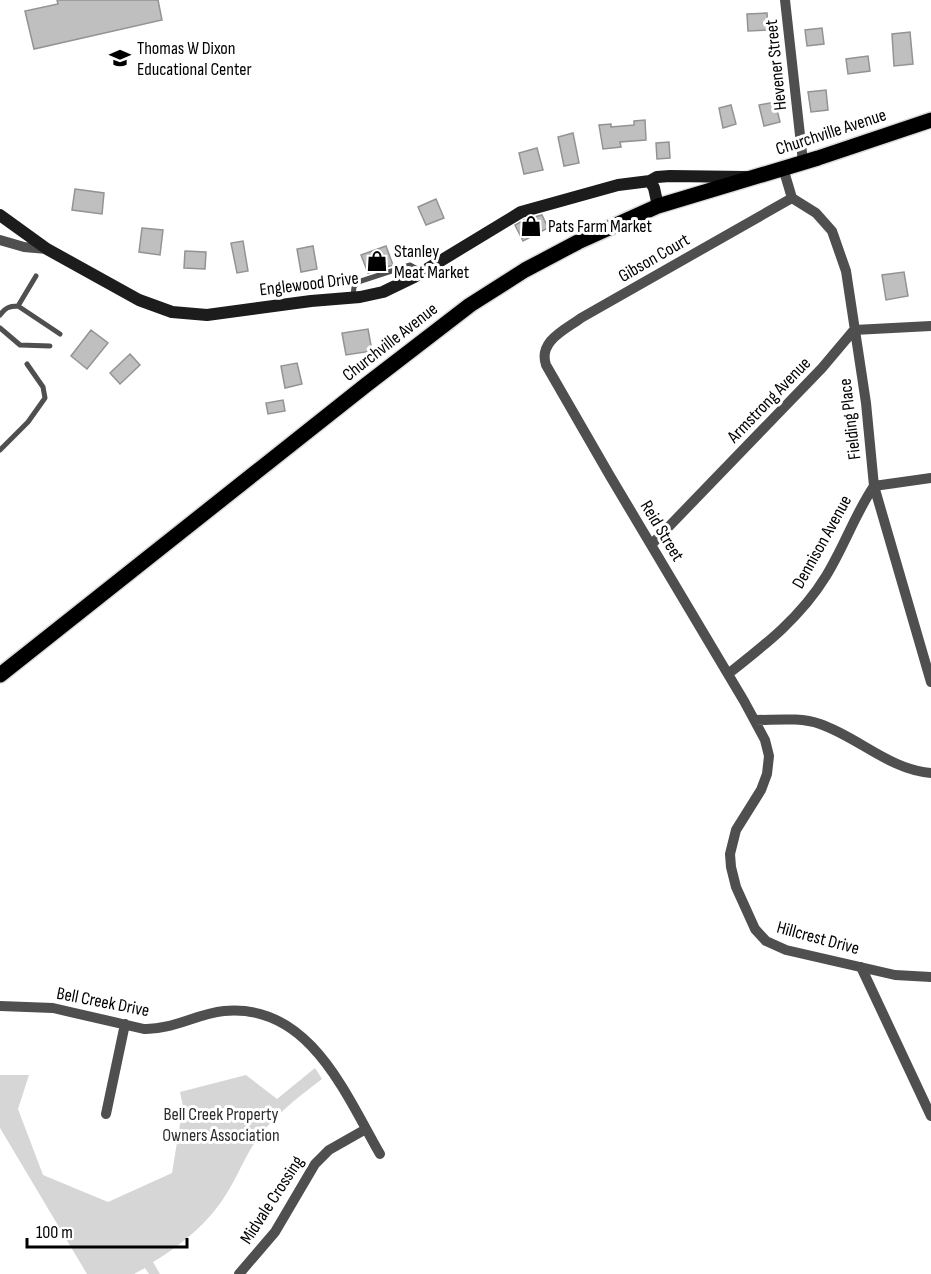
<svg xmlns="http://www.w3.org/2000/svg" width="931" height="1274" viewBox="0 0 931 1274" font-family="'Sofia Sans Condensed',sans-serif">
	<rect width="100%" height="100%" fill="#fff"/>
	<path fill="#d6d6d6" d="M315,1068L322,1079C300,1096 278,1112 261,1134C248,1150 241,1169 231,1186C213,1219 185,1243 153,1262L160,1274H149L145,1268L134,1274H87L0,1128V1075H29L18,1109L43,1175L108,1202L172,1173L183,1106L180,1092L246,1075L277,1099Z"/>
	<path fill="#bfbfbf" stroke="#939393" stroke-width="1.5" d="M57,0H158L162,20L34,49L25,11L58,4Z
		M767,13L768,30L748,31L747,14Z
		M822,28L824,44L807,46L805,30Z
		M910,32L913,64L894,66L892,34Z
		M868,56L870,71L848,74L846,59Z
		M826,90L828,110L811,112L808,92Z
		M775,102L780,122L764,126L759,105Z
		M731,105L736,124L723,128L719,108Z
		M645,120L646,140L620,142L621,147L603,149L599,125L611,124V127L634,125V121Z
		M573,133L579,163L564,166L558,137Z
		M669,142L670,158L657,159L656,143Z
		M537,148L543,170L524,174L519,153Z
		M75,189L104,193L102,214L72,210Z
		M436,199L444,218L426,225L418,207Z
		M542,215L548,228L523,241L515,225L524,220Z
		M142,228L163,230L160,255L139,252Z
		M243,241L248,271L237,273L231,243Z
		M313,246L317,269L301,272L297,249Z
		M386,246L393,265L368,273L361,255Z
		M185,251L206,252L205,269L184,268Z
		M904,272L908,296L886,300L882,275Z
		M368,329L372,351L346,355L342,333Z
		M91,330L108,343L87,369L71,356Z
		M130,354L140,365L120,384L110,373Z
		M297,363L302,384L285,388L281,366Z
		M283,400L285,411L268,414L266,403Z"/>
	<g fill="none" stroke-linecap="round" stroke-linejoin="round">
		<defs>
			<path id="primary" d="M0,675L366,385L470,305L525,270L578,242L658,206L818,158L931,120"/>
		</defs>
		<use href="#primary" stroke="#dbdbdb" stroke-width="18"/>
		<path stroke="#4f4f4f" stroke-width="5" d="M353,296L354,287L358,282L410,265L421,271
			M18,306L36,276
			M0,315C5,308 9,306 18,306L60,334
			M0,328L20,345L50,346
			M0,450L28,422L45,398L43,387L27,364"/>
		<path stroke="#4f4f4f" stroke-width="10" d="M785,0L803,162
			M783,168L792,198L816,213L832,231L846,271L866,403L874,486L931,682
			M792,198L581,318C565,330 538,341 546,365L610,476L744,701L765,740L769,756L767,774L761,790L736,830L730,854L731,867L736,887L755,929L766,941L786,950L895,975L931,977
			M0,240L24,247L47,249
			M651,545L822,368L854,330L931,326
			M728,674C765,645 801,617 826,576C844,547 855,514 874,486L931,478
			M755,720C776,720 800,717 820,724C858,737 890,770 931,773
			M861,967L931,1116
			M0,1006L53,1008L144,1029C172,1030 196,1014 224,1011C309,1003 345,1093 380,1154
			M106,1114L125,1024
			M239,1274L275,1232L315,1164L329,1150L366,1129"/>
		<path stroke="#1c1c1c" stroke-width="12" d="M650,181L654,188L658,206
			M0,215L47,249L139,300L172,312L207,315L311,301L360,297L383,292L414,277L521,212L618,185L650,181L657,177L670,176L746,177"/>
		<use href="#primary" stroke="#000" stroke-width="15"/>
	</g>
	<defs>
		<symbol id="school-bare" viewBox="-9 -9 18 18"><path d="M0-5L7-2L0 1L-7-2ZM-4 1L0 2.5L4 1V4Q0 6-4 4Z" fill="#000" stroke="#fff" stroke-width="2.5" paint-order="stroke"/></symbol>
		<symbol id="shop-bare" viewBox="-9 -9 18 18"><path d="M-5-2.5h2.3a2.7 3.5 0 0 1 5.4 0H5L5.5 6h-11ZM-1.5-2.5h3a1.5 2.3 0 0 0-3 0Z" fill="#000" stroke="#fff" stroke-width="2.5" paint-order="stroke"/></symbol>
	</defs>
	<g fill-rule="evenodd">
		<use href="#school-bare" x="105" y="43" width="30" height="30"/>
		<use href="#shop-bare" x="516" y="211" width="30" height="30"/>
		<use href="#shop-bare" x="362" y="246" width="30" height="30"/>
	</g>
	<g text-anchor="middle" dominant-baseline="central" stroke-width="6" stroke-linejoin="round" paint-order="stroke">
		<g font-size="18" fill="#000" stroke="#fff" text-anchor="start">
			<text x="137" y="48">Thomas W Dixon<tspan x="137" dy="21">Educational Center</tspan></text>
			<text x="548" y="226">Pats Farm Market</text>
			<text x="394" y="251">Stanley<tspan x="394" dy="21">Meat Market</tspan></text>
		</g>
		<g font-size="18" fill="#000" stroke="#fff">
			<text transform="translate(776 65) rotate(-96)">Hevener Street</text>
			<text transform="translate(831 132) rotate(-18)">Churchville Avenue</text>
			<text transform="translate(654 258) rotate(-30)">Gibson Court</text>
			<text transform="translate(309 284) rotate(-7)">Englewood Drive</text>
			<text transform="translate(390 342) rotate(-38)">Churchville Avenue</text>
			<text transform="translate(769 400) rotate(-46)">Armstrong Avenue</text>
			<text transform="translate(850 419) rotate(-97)">Fielding Place</text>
			<text transform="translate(662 531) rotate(59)">Reid Street</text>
			<text transform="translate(822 542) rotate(-61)">Dennison Avenue</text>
			<text transform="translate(818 938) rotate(15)">Hillcrest Drive</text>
			<text transform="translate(103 1002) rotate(11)">Bell Creek Drive</text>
			<text transform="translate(272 1200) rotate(-57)">Midvale Crossing</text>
		</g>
		<g font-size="18" fill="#2d2d2d" stroke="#fff">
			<text x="221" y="1114">Bell Creek Property<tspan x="221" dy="21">Owners Association</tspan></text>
		</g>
	</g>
	<path d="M27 1238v9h160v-9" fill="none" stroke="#000000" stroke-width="3"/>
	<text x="36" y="1238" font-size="18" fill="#000000" stroke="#ffffff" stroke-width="4.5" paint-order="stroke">100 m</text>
</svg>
